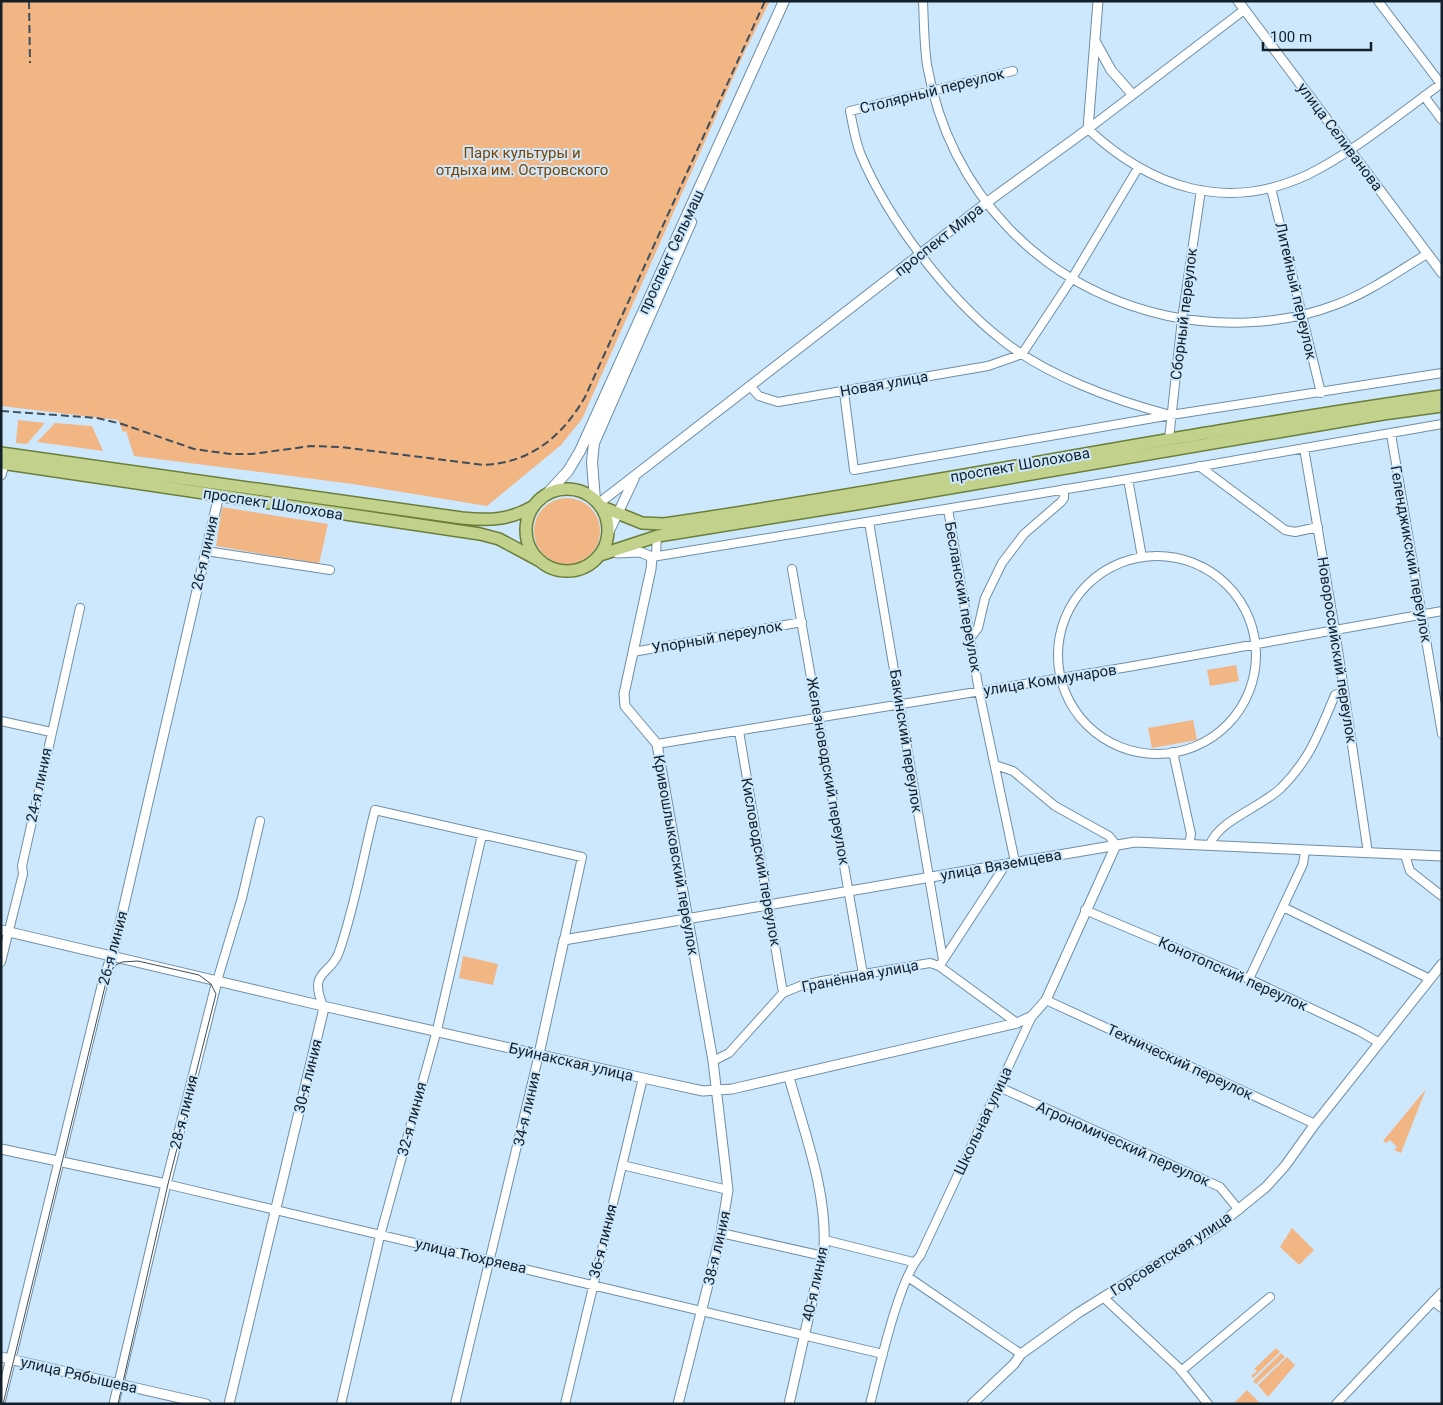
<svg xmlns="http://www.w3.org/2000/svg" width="1443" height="1405" viewBox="0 0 1443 1405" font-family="Roboto,sans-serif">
	<rect width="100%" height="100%" fill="#cde8fd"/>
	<path fill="#f2b584" d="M1,1H770L745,51L582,419L561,445L487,506L353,484L134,456L126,431L123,432L118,420L1,406Z
		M18,420L45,423L27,444L16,443Z
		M55,423L92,426L103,451L37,442Z
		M534 531a33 33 0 1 1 66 0a33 33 0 1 1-66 0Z
		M222,507L328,524L319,564L216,546Z
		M1236,665L1239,681L1210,686L1207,670Z
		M1193,720L1197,740L1152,748L1148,728Z
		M463,956L498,964L493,985L459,978Z
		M1426,1089L1401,1153L1394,1150L1397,1147L1390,1140L1386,1143L1383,1141Z
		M1292,1228L1314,1250L1299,1265L1280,1247Z
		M1276,1348L1280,1352L1253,1378L1251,1376L1257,1371L1254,1369Z
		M1281,1353L1285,1357L1256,1384L1253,1381Z
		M1287,1357L1295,1365L1268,1397L1258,1385Z
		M1247,1390L1260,1403L1233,1404Z"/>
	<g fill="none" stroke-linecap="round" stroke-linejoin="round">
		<defs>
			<path id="minor" d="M923,1C924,23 924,44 927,65C950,193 1041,288 1168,316C1222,327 1283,325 1335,305C1368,293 1397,272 1427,254
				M1378,1L1441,84
				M1244,10L1088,129C1150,187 1225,213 1307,175C1351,154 1402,112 1442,83
				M1013,71L850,111C853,125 855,141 861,155C888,219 947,297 1002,340C1046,375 1113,400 1167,414
				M1424,96L1442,120
				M1271,188L1321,393
				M750,386L759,396L778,402L988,366L1022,354L1071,280L1138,168
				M844,392L854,470L1171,415L1442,373
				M1391,434L1442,734
				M1169,439L1182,319L1201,190
				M1304,448L1335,630L1368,853
				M1199,466L1285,530L1295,532L1318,527
				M1128,479L1142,557
				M948,509L979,691L1015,862
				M869,522L943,960
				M206,551L330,570
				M656,555L657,536
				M1058 655a99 99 0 1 1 198 0a99 99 0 1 1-198 0Z
				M652,557L1128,479L1442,424
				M792,569L863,974
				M971,637L978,628L985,598L1002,563L1024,534L1061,502L1064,498V489
				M633,652L802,622
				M1,721L51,732
				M739,731L783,993
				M657,744L1128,667L1442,611
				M1173,752L1191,834L1189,844
				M995,765L1013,771L1055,806L1109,836L1116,845
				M1210,844C1221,819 1260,808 1281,788C1311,758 1319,732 1335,695L1344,691
				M1405,855L1410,871L1442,896
				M1283,907L1430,979
				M1085,910L1249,979L1359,1031L1378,1042
				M1,962L23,874L22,866L80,608
				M942,962L1006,864
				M1249,979L1303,864L1305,851
				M217,981L242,898L260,821
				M1046,1000L1315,1124
				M323,1006C308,969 331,976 339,952C355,906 363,857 375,810L582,857L564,940
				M713,1061L729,1053L783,993L800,986L822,981L930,963L939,966L1017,1023
				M999,1087L1220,1187L1239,1210
				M622,1165L728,1190
				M166,1184L883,1354
				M721,1233L823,1256
				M825,1240L913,1262
				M908,1277L1021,1354
				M1103,1297L1179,1368L1208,1404
				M1433,1301L1442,1308
				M1181,1371L1270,1297
				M341,1404L380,1236L437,1030L482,835
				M455,1404L539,1054
				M565,1404L643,1078
				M870,1404C879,1370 899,1278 920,1256L1032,1016
				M1336,1404L1442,1292"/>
			<path id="tertiary" d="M1238,1L1442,273
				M1095,41L1111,70L1132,94
				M1,475L4,464
				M598,504L986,203L1088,129L1098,1
				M608,534L634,479
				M617,553L640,552L652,557L651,569L624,694L625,706L657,744L713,1061L728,1190L721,1233L678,1404
				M1,930L323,1006L643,1078L703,1091L732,1089L1017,1023L1032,1016L1046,1000L1116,845
				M539,1054L564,940L1135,842L1442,856
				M1,1149L166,1184
				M1,1357L206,1404
				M1,1399L103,982L115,945L219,495
				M114,1404L166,1184L217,981
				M229,1404L323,1012V1006
				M789,1404L824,1248C827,1190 804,1132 789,1077
				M972,1404L1014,1364L1021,1354L1078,1313L1218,1226L1266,1187L1285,1166L1315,1124L1442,964"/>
			<path id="secondary" d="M546,495L568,471L580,451L784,1
				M595,500L592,462L594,443L691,222"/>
			<path id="primary" d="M1,453L462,518C489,521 510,520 534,506
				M1,463L480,534L499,539L540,561
				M526 530a41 41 0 1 1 82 0a41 41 0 1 1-82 0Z
				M600,506L642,523L664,524C924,486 1181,433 1442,396
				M600,555L658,536L862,503L1383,414L1442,406"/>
		</defs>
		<use href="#minor" stroke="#6e8ea5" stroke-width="10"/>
		<use href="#tertiary" stroke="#6e8ea5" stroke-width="11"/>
		<use href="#secondary" stroke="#6e8ea5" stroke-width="12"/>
		<use href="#primary" stroke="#6b7f38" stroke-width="14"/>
		<use href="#minor" stroke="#fff" stroke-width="8"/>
		<use href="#tertiary" stroke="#fff" stroke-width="9"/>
		<use href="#secondary" stroke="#fff" stroke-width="10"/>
		<use href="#primary" stroke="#c2d18c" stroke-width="11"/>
		<path stroke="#3e4e5a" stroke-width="1" d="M3,1404L108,974L116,965L122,962L138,961L199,975L211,984L216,994L168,1184L118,1404"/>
		<path stroke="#3e4e5a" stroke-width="2" stroke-dasharray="8 4" stroke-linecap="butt" d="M29,1L30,63
			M1,411L97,418L122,424L194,449L230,454H252L311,446L340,447L483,465C530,463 562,437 585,397L765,1"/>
	</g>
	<g text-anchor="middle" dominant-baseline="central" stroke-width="4" stroke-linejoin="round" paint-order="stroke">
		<g font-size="15" fill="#132029" stroke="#cde8fd">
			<text transform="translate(932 91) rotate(-14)">Столярный переулок</text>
			<text transform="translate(1340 137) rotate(53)">улица Селиванова</text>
			<text transform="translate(939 240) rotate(-38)">проспект Мира</text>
			<text transform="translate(671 252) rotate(-65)">проспект Сельмаш</text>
			<text transform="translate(1296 291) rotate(77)">Литейный переулок</text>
			<text transform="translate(1184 314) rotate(-83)">Сборный переулок</text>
			<text transform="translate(884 384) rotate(-10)">Новая улица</text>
			<text transform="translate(1020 465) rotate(-10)">проспект Шолохова</text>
			<text transform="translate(273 504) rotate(9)">проспект Шолохова</text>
			<text transform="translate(205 553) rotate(-77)">26-я линия</text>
			<text transform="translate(1411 554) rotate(80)">Геленджикский переулок</text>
			<text transform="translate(963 597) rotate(80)">Бесланский переулок</text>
			<text transform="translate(717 637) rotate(-10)">Упорный переулок</text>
			<text transform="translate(1337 650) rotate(81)">Новороссийский переулок</text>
			<text transform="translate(1050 680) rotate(-9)">улица Коммунаров</text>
			<text transform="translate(906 741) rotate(81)">Бакинский переулок</text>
			<text transform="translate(828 771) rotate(80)">Железноводский переулок</text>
			<text transform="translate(39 785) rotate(-78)">24-я линия</text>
			<text transform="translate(676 855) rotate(80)">Кривошлыковский переулок</text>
			<text transform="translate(761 862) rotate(80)">Кисловодский переулок</text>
			<text transform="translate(1001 865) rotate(-10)">улица Вяземцева</text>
			<text transform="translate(113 948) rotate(-75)">26-я линия</text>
			<text transform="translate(1233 974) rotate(24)">Конотопский переулок</text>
			<text transform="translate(860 976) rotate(-11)">Гранённая улица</text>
			<text transform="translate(571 1062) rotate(13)">Буйнакская улица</text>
			<text transform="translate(1180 1062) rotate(25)">Технический переулок</text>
			<text transform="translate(308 1076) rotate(-76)">30-я линия</text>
			<text transform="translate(527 1109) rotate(-77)">34-я линия</text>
			<text transform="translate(184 1112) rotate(-76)">28-я линия</text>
			<text transform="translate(412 1119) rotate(-75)">32-я линия</text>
			<text transform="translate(983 1121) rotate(-65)">Школьная улица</text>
			<text transform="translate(1123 1144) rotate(24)">Агрономический переулок</text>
			<text transform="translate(603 1241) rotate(-76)">36-я линия</text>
			<text transform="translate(717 1248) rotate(-77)">38-я линия</text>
			<text transform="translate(1171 1254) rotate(-33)">Горсоветская улица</text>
			<text transform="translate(471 1256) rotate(13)">улица Тюхряева</text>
			<text transform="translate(815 1284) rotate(-78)">40-я линия</text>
			<text transform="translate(79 1375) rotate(13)">улица Рябышева</text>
		</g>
		<g font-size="15" fill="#7d4300" stroke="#cde8fd">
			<text x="522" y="153">Парк культуры и<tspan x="522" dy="17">отдыха им. Островского</tspan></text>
		</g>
	</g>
	<rect width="1443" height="1405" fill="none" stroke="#132029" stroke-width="5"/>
	<path d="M1263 42v8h108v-8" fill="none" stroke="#132029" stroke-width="2.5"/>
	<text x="1270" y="42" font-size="15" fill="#132029" stroke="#cde8fd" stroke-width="4" paint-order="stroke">100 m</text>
</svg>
